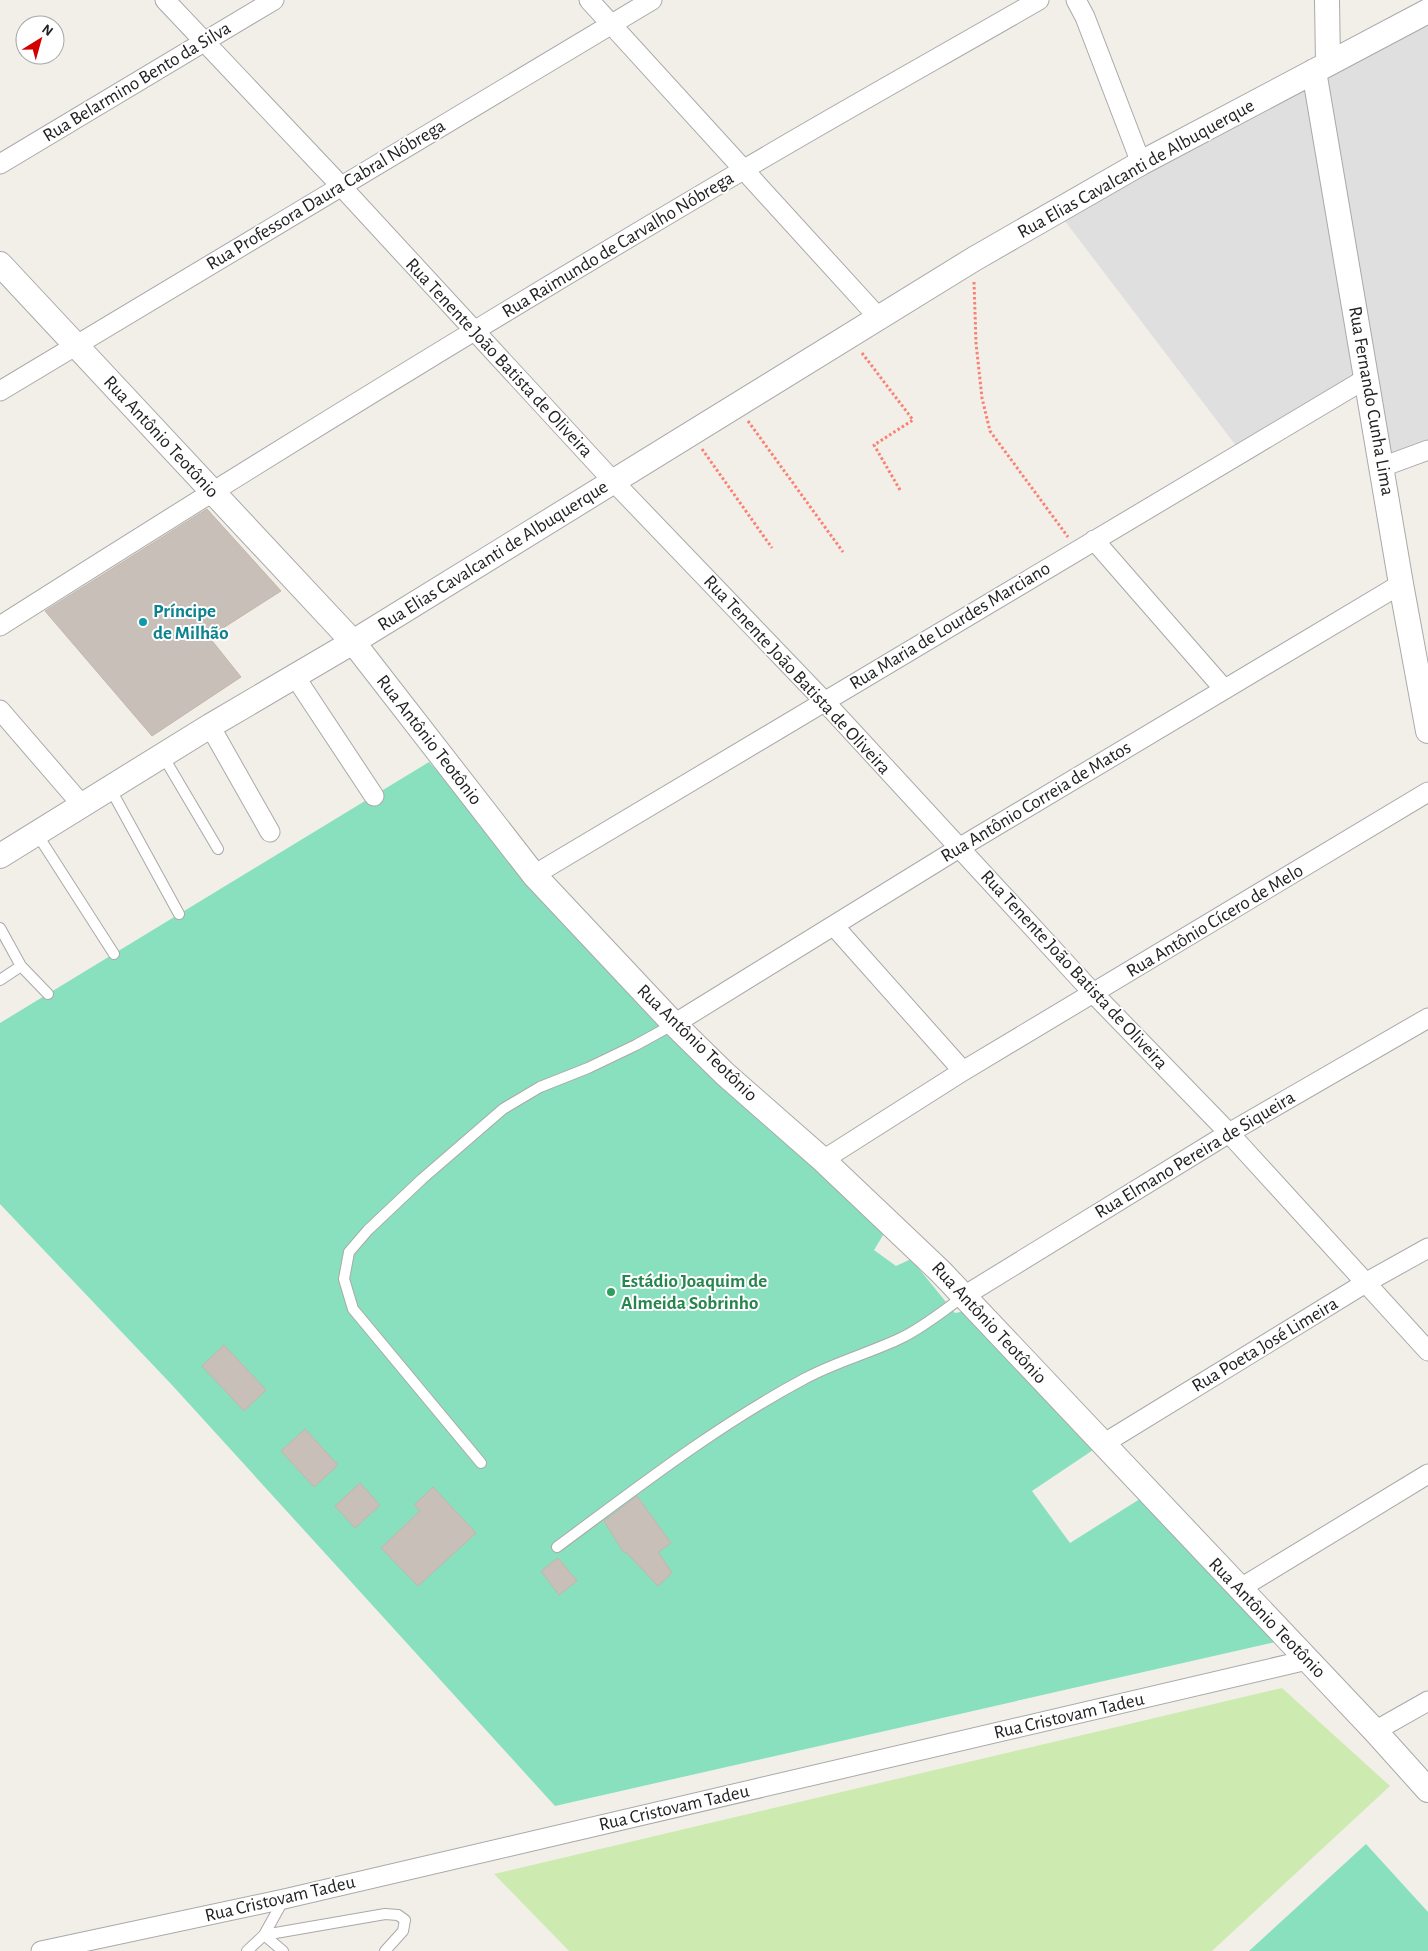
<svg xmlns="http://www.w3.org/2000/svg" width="1428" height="1951" viewBox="0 0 1428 1951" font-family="'Alegreya Sans',sans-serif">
	<rect width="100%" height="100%" fill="#f2efe9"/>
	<path fill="#e0dfdf" d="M1428,2V455L1392,471L1372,367L1237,447L1058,212Z"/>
	<path fill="#cdebb0" d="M1282,1688L1390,1786L1212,1951H569L494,1874Z"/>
	<path fill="#88e0be" d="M429,762L629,986L888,1227L874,1250L896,1266L911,1259L955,1313L971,1310L1096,1448L1032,1491L1070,1543L1143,1497L1280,1641L555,1806L172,1385L0,1204V1023Z
		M1366,1844L1428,1912V1951H1249Z"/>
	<path fill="#c7bfb8" stroke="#c4b6ab" d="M207,509L281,591L209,637L241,677L152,736L45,611Z
		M224,1345L266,1390L244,1411L202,1366Z
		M305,1429L338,1465L314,1487L281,1451Z
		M360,1483L380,1505L355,1528L335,1506Z
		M433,1487L476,1533L418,1586L381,1548L420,1511L414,1505Z
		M637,1496L671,1543L658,1552L672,1573L658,1586L626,1552L624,1553L604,1521Z
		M558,1558L577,1581L559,1595L541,1571Z"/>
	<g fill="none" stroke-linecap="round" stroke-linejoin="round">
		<defs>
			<path id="service" d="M163,756L218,849
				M110,788L179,914
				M37,834L114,954
				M0,928L21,966L48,994
				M0,980L21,966
				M481,1463L353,1309L344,1279L349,1252L368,1230L422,1179L503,1109L540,1087L588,1068L636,1045L674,1024
				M557,1547C637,1488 716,1426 804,1379C835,1362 870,1353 901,1338C924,1327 944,1310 964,1296
				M247,1951L264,1935L284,1899
				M283,1951L264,1935L385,1914L398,1915L405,1920L403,1931L385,1951"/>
			<path id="minor" d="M165,0L341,186L613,481L824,701L1094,994L1229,1133L1428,1351
				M589,0L878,317
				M1076,0L1085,17L1141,163
				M0,164L274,0
				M0,391L652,0
				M1382,467L1428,450
				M1094,540L1224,689
				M0,626C245,470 492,318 743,170C841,112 940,57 1039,0
				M294,675L374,796
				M0,710L82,805
				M210,726L270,832
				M534,875L1367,378
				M834,926L963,1071
				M674,1024L959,848L1401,584
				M823,1160L963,1071L1428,792
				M964,1296L1229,1133L1428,1018
				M1103,1444L1367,1282L1428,1248
				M1239,1589L1428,1474
				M1375,1731L1428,1701
				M41,1951L284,1899L1307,1660"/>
			<path id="tertiary" d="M1327,0L1328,64
				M1314,71L1401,584L1428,731
				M0,264L353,642L534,875L674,1024L725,1074L823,1160L941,1272L1375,1731L1428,1790
				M0,856L210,726L353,642L974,259L1141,163L1428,11"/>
		</defs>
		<use href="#service" stroke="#a9a9a9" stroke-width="12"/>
		<use href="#minor" stroke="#a9a9a9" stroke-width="21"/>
		<use href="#tertiary" stroke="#a9a9a9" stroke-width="26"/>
		<path stroke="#fa8072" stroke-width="3" stroke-dasharray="2.5 2.5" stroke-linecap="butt" d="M974,282L976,343L982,398L990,431L1068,537
			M862,353L913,420L874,445L900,490
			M748,421L843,552
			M702,449L772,548"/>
		<use href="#service" stroke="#fff" stroke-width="10"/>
		<use href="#minor" stroke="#fff" stroke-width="19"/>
		<use href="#tertiary" stroke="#fff" stroke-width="24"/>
	</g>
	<circle fill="#0f9aa8" stroke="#fff" stroke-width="2" cx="143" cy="622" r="5"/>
	<circle fill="#2e9e5b" stroke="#fff" stroke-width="2" cx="611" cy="1292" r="5"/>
	<g text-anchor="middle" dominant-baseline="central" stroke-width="4" stroke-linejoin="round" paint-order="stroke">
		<g font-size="19" fill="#222" stroke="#fff">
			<text transform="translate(137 82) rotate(-31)">Rua Belarmino Bento da Silva</text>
			<text transform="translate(1136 169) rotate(-29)">Rua Elias Cavalcanti de Albuquerque</text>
			<text transform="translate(326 195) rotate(-31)">Rua Professora Daura Cabral Nóbrega</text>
			<text transform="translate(618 245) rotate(-31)">Rua Raimundo de Carvalho Nóbrega</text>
			<text transform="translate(499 358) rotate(47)">Rua Tenente João Batista de Oliveira</text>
			<text transform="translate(1371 401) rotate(80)">Rua Fernando Cunha Lima</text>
			<text transform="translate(161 437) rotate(47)">Rua Antônio Teotônio</text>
			<text transform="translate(493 556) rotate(-32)">Rua Elias Cavalcanti de Albuquerque</text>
			<text transform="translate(950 626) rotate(-31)">Rua Maria de Lourdes Marciano</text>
			<text transform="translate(797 675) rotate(47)">Rua Tenente João Batista de Oliveira</text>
			<text transform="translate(429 740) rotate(52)">Rua Antônio Teotônio</text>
			<text transform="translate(1036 802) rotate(-31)">Rua Antônio Correia de Matos</text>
			<text transform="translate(1215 921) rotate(-31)">Rua Antônio Cícero de Melo</text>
			<text transform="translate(1074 970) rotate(47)">Rua Tenente João Batista de Oliveira</text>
			<text transform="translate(697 1043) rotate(44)">Rua Antônio Teotônio</text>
			<text transform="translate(1195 1155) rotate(-31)">Rua Elmano Pereira de Siqueira</text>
			<text transform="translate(989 1323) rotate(47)">Rua Antônio Teotônio</text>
			<text transform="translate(1265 1345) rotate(-31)">Rua Poeta José Limeira</text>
			<text transform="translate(1267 1618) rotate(46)">Rua Antônio Teotônio</text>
			<text transform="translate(1069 1716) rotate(-13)">Rua Cristovam Tadeu</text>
			<text transform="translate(674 1808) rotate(-13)">Rua Cristovam Tadeu</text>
			<text transform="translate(280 1899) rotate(-13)">Rua Cristovam Tadeu</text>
		</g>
		<g font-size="19" font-weight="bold" fill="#0d838f" stroke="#fff" text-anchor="start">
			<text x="153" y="611">Príncipe<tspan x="153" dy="22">de Milhão</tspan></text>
		</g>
		<g font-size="19" font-weight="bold" fill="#27864d" stroke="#fff" text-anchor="start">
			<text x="621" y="1281">Estádio Joaquim de<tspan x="621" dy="22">Almeida Sobrinho</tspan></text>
		</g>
	</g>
	<g transform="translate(40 40) rotate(37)"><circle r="24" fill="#ffffff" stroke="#a7a7a7"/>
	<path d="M0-4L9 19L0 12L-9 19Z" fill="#d40000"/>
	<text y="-8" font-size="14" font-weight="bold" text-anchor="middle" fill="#222222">N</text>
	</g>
</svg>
